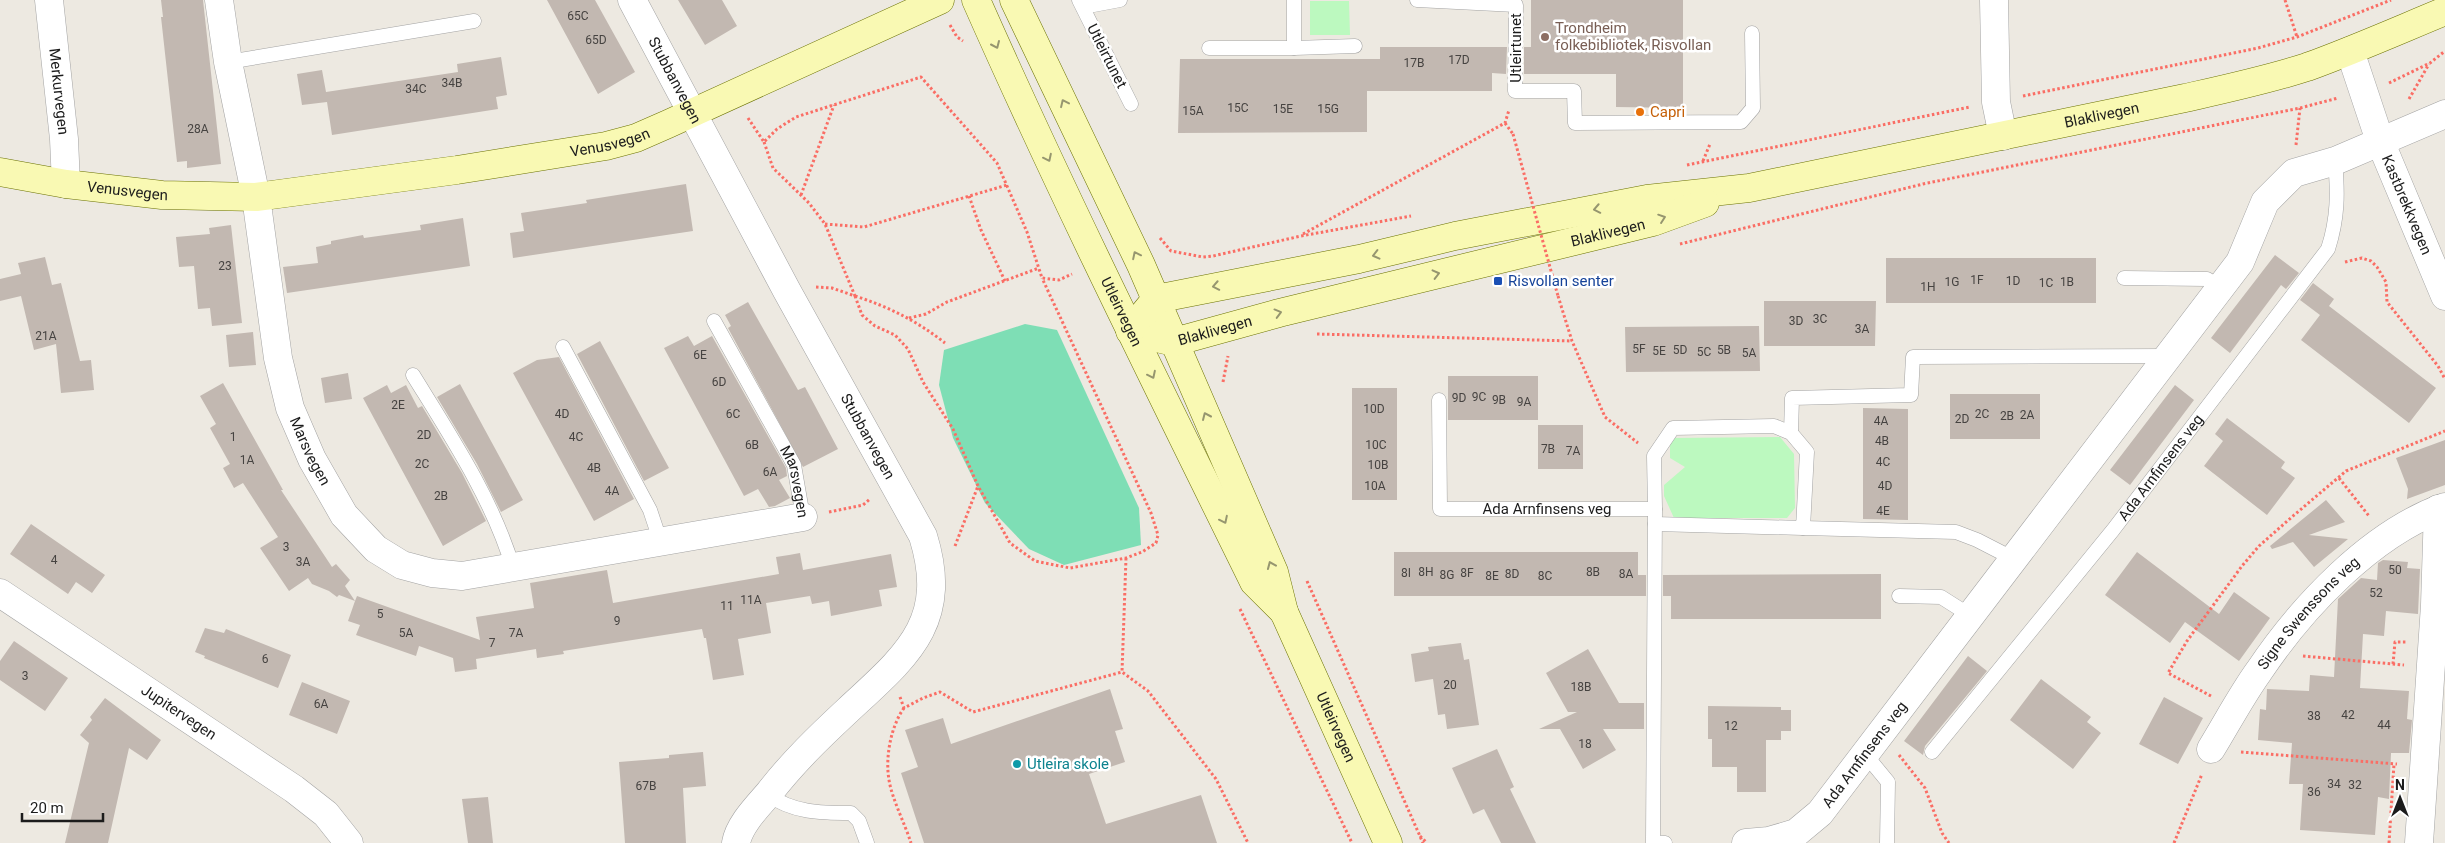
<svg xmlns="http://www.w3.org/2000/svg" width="2445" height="843" viewBox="0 0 2445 843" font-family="Roboto,sans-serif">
	<rect width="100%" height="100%" fill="#ede9e1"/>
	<path fill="#bcf9bf" d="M1310,1H1349L1350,35H1310Z
		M1780,437L1794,454L1795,508L1787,518H1674L1664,496V485L1685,467L1670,458V438Z"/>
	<path fill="#7edeb5" d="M1025,324L1057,330L1139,508L1141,545L1064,565L1029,549L985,503L953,438L939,385L944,350Z"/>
	<path fill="#c2b8b1" d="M161,0H203L221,164L187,168V161L177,162L161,17H163Z
		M547,0H595L635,72L598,94Z
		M678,0H722L737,26L705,45Z
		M1531,0H1683V108L1616,107V74H1524V47H1531Z
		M1380,47H1507L1506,74L1492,73V91H1367V132L1178,133L1180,59H1380Z
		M501,57L507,95L496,97L498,109L332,135L327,102L302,105L297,74L322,70L326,92L458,72L457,64Z
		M686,184L693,231L513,258L510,233L524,231L521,213L587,203L586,200Z
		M463,218L470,266L287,293L283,267L318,263L316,247L331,244V241L363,235L364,238L421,230L420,225Z
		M231,225L242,323L212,326L210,308L198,309L194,266L179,267L176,237L210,234L209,228Z
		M2275,255L2299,273L2286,289L2281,285L2230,353L2211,338Z
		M45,257L52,285L61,283L80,361L91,360L94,390L61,393L56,344L34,350L21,296L0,301V279L21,274L18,263Z
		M1886,258H2096V303H1886Z
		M2313,283L2334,299L2329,306L2436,388L2409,423L2301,340L2320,315L2300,300Z
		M1764,301H1876L1875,346H1764Z
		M748,302L798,390L805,387L838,449L803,467L728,328L731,326L725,315Z
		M1759,326L1760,371L1626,372L1625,327Z
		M253,332L256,365L229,367L226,335Z
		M688,336L694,346L712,336L786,468L787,476L779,480L790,498L775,506L769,507L758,489L744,496L664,348Z
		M600,341L669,468L644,481L577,354Z
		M559,357L634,499L594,521L513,373L537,360Z
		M348,373L352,399L325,403L321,378Z
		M1448,376H1538V420H1448Z
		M223,383L283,490H281L332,567L336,564L350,580L345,586L355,601L357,596L480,640L476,617L534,608L530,583L607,570L613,603L779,574L776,557L789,555L800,553L803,570L891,554L897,587L879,590L882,606L831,616L829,601L812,604L810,596L766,603L771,633L738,639L744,675L713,680L706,638H704L702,629L563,651L564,654L537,658L536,649L476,659L477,669L455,672L453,658L419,646L416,656L356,635L360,625L348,621L355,601L339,595L337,597L329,591L312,584L308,578L289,591L260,548L278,537L243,483L234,488L223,468L230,464L210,428L216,424L200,396Z
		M460,384L523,500L501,512L477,464L437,397Z
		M387,385L391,393L406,385L418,408L422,406L462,473L486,521L443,546L363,398Z
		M2175,385L2194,400L2130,485L2110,470Z
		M1352,388H1397V500H1352Z
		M1950,394H2040V439H1950Z
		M1863,408L1908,409V520L1863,519Z
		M2227,418L2285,462L2281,468L2295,478L2267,515L2204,466L2223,441L2215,434Z
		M1538,425H1583V469H1538Z
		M2445,440V485L2407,499L2408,489L2396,458Z
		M2326,500L2345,522L2309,535L2348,539L2314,567L2293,542L2272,549L2270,546Z
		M31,524L105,575L92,593L76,582L68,594L10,554Z
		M1394,552H1638V575H1646V596H1394Z
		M2137,552L2219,614L2234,592L2270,618L2239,661L2185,622L2170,643L2105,595Z
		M2383,560L2408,562L2407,568L2420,569L2418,614L2386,611L2384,636L2363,634L2360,688L2409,691L2407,719L2412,720L2409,753H2391L2389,799L2378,797L2375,835L2300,830L2303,784H2289L2292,743L2258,740L2260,709L2266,710L2267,689L2309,691L2310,675L2334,677L2338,599L2361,578L2377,580L2378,563Z
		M1881,574V619H1671V596H1663V575Z
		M205,628L224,633L226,629L291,655L278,688L204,658L205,656L195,652Z
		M14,641L68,678L45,711L0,680V661Z
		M1461,643L1464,660L1469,659L1479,725L1447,729L1445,714L1438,715L1433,679L1415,682L1411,654L1429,651L1428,647Z
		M1588,649L1619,703H1644V729H1603L1616,750L1583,769L1560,729H1539L1577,712H1568L1546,673Z
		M1968,656L1987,671L1925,746L1923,755L1904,741Z
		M2041,679L2091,717L2087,722L2101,733L2073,769L2010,720Z
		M302,682L350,701L337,734L289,715Z
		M1110,689L1123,729L1115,731L1125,762L1089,774L1106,824L1201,795L1217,843H924L901,773L918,767L905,730L943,718L951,744Z
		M2164,697L2203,718L2178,764L2139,744Z
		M105,698L161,740L147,760L129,748L108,843H65L89,743L80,735L92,720L90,717Z
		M1708,706L1781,707V710H1791V731H1781V740H1766V792H1737V767H1712V739H1708Z
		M1497,749L1514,787L1510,789L1536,843H1501L1484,809L1473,814L1452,768Z
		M703,752L706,786L683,788L686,843H625L619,762L669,758V755Z
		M488,797L493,843H468L462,799Z"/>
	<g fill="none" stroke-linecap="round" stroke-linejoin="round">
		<defs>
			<g id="lane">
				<path d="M1079,0L1131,104"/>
				<path d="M1417,0L1516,5L1515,91H1574L1575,123L1741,122L1753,108L1752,33"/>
				<path d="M1083,7L1120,0"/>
				<path d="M1209,48H1294V0"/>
				<path d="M1294,48L1355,46"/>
				<path d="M228,62L474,21"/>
				<path d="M2124,278L2207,279L2221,287"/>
				<path id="s1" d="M714,321L794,465L803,517"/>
				<path d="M563,347L650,510L661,543"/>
				<path d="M413,375C450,435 493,500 513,568"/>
				<path id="s2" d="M1439,400L1440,509H1655L1653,842L1665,843"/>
				<path d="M1791,433L1792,398L1911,395L1913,357L2169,356"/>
				<path d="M1655,509L1654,456L1673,428L1774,426L1791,433L1807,452L1803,528L1655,524"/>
				<path d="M1803,528L1956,532L1977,540L2014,559"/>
				<path d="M1899,596L1941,597L1971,616"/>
				<path id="s3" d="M1932,752L2113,530L2328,249C2338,218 2338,193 2335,161"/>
				<path d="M1865,754L1888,782L1887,843"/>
				<path d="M767,794C793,813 821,813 851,813L859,821L867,843"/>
			</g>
			<g id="street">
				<path id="s4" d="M49,0L64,139L66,184"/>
				<path id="s5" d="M219,0L228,62L256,197L278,358L290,408L312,459L344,515L376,549L402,565L432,573L462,576L803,517"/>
				<path id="s6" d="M632,0L787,291L923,536C950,623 906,656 848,710C819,737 793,762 769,793C757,807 739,825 736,843"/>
				<path d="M1994,0L1996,102L2003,136"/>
				<path id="s7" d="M2350,51L2380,141L2445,296"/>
				<path id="s8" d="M0,593L294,789L326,814L349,843"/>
				<path id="s9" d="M2211,749C2227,723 2241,696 2259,671C2302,607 2371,533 2445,507"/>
				<path id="s10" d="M1746,843L1769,841L1796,833L1820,813L2240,262L2265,202L2294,173L2335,161L2445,114"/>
				<path d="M2419,843L2435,605L2438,509"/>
			</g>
			<g id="secondary">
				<path id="s11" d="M976,0C1063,197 1159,389 1254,582L1284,612"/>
				<path id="s12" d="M1014,0L1141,265L1274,572L1284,612L1388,843"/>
				<path id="s13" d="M0,172L66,184L162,195L256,197L457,170L606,146L636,138L668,124L940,0"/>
				<path id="s14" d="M1130,331L1156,299L1359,259L1455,236L1647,199L1749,188L2185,98C2225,89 2267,80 2307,67C2354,50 2399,30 2445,11"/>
				<path id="s15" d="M1157,338L1174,342L1279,313L1653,222L1705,203"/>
			</g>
		</defs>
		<use href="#lane" stroke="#a3a3a3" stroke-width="15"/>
		<use href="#street" stroke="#a3a3a3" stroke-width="29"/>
		<use href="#secondary" stroke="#6b7204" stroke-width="29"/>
		<path stroke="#fa6e65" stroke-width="3" stroke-dasharray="2.5 2.5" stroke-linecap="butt" d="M2285,0L2297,37
			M950,25L957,37L963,41
			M2389,83L2430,63L2445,51
			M2023,96L2258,48L2297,37L2391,0
			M2409,99L2429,64
			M748,118L764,142L777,129L796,117L921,77L997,163L1027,232L1042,278L1059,280L1072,274
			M1505,123L1513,134
			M764,142L773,168L809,203L825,224L855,296L832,288L815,287
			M2296,145L2300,108
			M1703,161L1710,144
			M1687,165L1970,107
			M801,195L834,105
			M969,196L981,230L1005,281
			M825,224L864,227L1007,185
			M1303,234L1505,123L1509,110
			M1160,238L1171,251L1203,257L1213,256L1301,236L1411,216
			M1680,244L1923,184L2300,108L2338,98
			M2345,262L2362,258L2371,261L2377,267L2386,282L2387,302L2438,366L2445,379
			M855,296L862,315L875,326L895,335L908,349L923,382L953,429L978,486L1010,543L1035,561L1070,568L1126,558L1142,552L1156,543L1158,535L1151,513L1042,278
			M855,296C889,307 917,321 945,343
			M1558,296L1572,341L1605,417L1638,443
			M909,318L926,314L947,302L1039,268
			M1317,334L1572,341
			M1223,382L1228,356
			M2339,478L2369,516
			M829,512L863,505L870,499
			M955,546L978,486
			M1126,558L1122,672L1148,691L1216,779L1248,843
			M1307,581L1423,843
			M1240,609L1352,843
			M2303,656L2404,665
			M2393,664L2395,642H2407
			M2211,696L2168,673L2187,641L2242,566L2259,546L2293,516L2346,471L2445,431
			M900,697L904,708L923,698L940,692L973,712L1122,672
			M904,708C891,726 885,757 889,780C892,799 905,824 911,843
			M2241,752L2397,764
			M1899,755L1925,788L1942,833L1949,843
			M1420,836L1427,843
			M2174,843L2202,774
			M2389,843L2394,764"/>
		<use href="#lane" stroke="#fff" stroke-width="14"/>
		<use href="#street" stroke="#fff" stroke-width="28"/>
		<use href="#secondary" stroke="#f9f9b3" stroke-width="28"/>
		<path stroke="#fa6e65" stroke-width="3" stroke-dasharray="2.5 2.5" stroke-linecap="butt" d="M1513,134L1558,296"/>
	</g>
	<defs><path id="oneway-chevron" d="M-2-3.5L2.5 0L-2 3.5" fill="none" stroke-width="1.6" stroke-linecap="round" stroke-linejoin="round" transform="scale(1.25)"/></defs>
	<g stroke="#96966f">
		<use href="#oneway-chevron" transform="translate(996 45) rotate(66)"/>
		<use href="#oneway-chevron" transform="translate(1064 103) rotate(-115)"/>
		<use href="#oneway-chevron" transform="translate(1048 158) rotate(64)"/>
		<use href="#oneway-chevron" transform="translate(1597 209) rotate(169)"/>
		<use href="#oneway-chevron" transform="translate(1662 218) rotate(-19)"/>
		<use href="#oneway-chevron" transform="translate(1136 255) rotate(-116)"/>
		<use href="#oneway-chevron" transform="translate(1376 255) rotate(166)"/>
		<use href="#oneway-chevron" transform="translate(1436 274) rotate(-14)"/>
		<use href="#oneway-chevron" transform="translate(1216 286) rotate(169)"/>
		<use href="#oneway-chevron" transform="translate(1278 313) rotate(-15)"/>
		<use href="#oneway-chevron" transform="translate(1152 375) rotate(64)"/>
		<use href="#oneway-chevron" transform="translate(1206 416) rotate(-114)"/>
		<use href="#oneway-chevron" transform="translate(1224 520) rotate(64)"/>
		<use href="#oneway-chevron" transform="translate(1271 565) rotate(-113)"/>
	</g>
	<circle fill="#8d6e63" stroke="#fff" stroke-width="2" cx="1545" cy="37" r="5"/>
	<circle fill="#e8710a" stroke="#fff" stroke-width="2" cx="1640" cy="112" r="5"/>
	<rect fill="#1a4fb4" stroke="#fff" stroke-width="2" x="1493" y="276" width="10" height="10" rx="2.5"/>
	<circle fill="#0f9aa8" stroke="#fff" stroke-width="2" cx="1017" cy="764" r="5"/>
	<g text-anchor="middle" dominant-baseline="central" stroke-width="5" stroke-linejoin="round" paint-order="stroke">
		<g font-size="12" fill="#464341">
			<text x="578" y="16">65C</text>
			<text x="596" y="40">65D</text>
			<text x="1459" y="60">17D</text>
			<text x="1414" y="63">17B</text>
			<text x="452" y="83">34B</text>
			<text x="416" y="89">34C</text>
			<text x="1238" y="108">15C</text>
			<text x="1283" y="109">15E</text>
			<text x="1328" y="109">15G</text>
			<text x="1193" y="111">15A</text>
			<text x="198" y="129">28A</text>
			<text x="225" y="266">23</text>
			<text x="1977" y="280">1F</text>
			<text x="2013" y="281">1D</text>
			<text x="1952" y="282">1G</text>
			<text x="2067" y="282">1B</text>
			<text x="2046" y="283">1C</text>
			<text x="1928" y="287">1H</text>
			<text x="1820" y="319">3C</text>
			<text x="1796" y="321">3D</text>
			<text x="1862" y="329">3A</text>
			<text x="46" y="336">21A</text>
			<text x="1639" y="349">5F</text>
			<text x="1680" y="350">5D</text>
			<text x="1724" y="350">5B</text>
			<text x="1659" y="351">5E</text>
			<text x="1704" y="352">5C</text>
			<text x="1749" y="353">5A</text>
			<text x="700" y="355">6E</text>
			<text x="719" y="382">6D</text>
			<text x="1479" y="397">9C</text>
			<text x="1459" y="398">9D</text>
			<text x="1499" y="400">9B</text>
			<text x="1524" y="402">9A</text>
			<text x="398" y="405">2E</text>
			<text x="1374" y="409">10D</text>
			<text x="562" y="414">4D</text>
			<text x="733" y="414">6C</text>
			<text x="1982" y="414">2C</text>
			<text x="2027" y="415">2A</text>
			<text x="2007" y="416">2B</text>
			<text x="1962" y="419">2D</text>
			<text x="1881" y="421">4A</text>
			<text x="424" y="435">2D</text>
			<text x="233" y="437">1</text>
			<text x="576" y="437">4C</text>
			<text x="1882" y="441">4B</text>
			<text x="752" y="445">6B</text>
			<text x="1376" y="445">10C</text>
			<text x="1548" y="449">7B</text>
			<text x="1573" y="451">7A</text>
			<text x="247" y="460">1A</text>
			<text x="1883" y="462">4C</text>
			<text x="422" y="464">2C</text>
			<text x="1378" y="465">10B</text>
			<text x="594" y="468">4B</text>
			<text x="770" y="472">6A</text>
			<text x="1375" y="486">10A</text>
			<text x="1885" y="486">4D</text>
			<text x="612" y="491">4A</text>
			<text x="441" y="496">2B</text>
			<text x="1883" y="511">4E</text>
			<text x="286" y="547">3</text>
			<text x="54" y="560">4</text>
			<text x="303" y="562">3A</text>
			<text x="2395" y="570">50</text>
			<text x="1426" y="572">8H</text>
			<text x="1593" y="572">8B</text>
			<text x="1406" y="573">8I</text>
			<text x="1467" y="573">8F</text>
			<text x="1512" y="574">8D</text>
			<text x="1626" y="574">8A</text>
			<text x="1447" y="575">8G</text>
			<text x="1492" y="576">8E</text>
			<text x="1545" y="576">8C</text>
			<text x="2376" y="593">52</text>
			<text x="751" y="600">11A</text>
			<text x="727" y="606">11</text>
			<text x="380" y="614">5</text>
			<text x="617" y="621">9</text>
			<text x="406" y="633">5A</text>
			<text x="516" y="633">7A</text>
			<text x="492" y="643">7</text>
			<text x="265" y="659">6</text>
			<text x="25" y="676">3</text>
			<text x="1450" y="685">20</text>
			<text x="1581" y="687">18B</text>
			<text x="321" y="704">6A</text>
			<text x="2348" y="715">42</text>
			<text x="2314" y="716">38</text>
			<text x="2384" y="725">44</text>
			<text x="1731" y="726">12</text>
			<text x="1585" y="744">18</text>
			<text x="2334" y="784">34</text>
			<text x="2355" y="785">32</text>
			<text x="646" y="786">67B</text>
			<text x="2314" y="792">36</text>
		</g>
		<g font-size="15" fill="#785e54" stroke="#fff" text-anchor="start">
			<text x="1555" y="28">Trondheim<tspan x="1555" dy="17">folkebibliotek, Risvollan</tspan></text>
		</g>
		<g font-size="15" fill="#1c1c1c" stroke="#fff">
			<text transform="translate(1516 48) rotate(-90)">Utleirtunet</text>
			<text transform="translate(1107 56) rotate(63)">Utleirtunet</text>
			<text stroke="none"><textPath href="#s6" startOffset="91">Stubbanvegen</textPath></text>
			<text stroke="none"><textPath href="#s4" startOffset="92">Merkurvegen</textPath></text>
			<text stroke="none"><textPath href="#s14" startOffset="1005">Blaklivegen</textPath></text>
			<text stroke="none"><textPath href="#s13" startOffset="616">Venusvegen</textPath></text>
			<text stroke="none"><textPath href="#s13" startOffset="129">Venusvegen</textPath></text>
			<text stroke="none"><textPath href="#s7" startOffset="164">Kastbrekkvegen</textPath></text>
			<text stroke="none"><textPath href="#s15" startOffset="465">Blaklivegen</textPath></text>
			<text stroke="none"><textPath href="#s11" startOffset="344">Utleirvegen</textPath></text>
			<text stroke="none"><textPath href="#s15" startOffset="60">Blaklivegen</textPath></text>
			<text stroke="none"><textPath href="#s6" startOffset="496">Stubbanvegen</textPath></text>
			<text stroke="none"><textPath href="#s5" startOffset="462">Marsvegen</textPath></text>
			<text stroke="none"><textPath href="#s3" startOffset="365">Ada Arnfinsens veg</textPath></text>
			<text stroke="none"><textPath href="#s1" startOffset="181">Marsvegen</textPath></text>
			<text stroke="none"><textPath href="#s2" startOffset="216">Ada Arnfinsens veg</textPath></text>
			<text stroke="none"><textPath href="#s9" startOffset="168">Signe Swenssons veg</textPath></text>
			<text stroke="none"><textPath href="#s8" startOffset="215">Jupitervegen</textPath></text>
			<text stroke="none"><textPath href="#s12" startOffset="796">Utleirvegen</textPath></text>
			<text stroke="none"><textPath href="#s10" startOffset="156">Ada Arnfinsens veg</textPath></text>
		</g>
		<g font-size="15" fill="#c56008" stroke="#fff" text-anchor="start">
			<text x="1650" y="112">Capri</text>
		</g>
		<g font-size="15" fill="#164399" stroke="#fff" text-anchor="start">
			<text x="1508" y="281">Risvollan senter</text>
		</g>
		<g font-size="15" fill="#0d838f" stroke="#fff" text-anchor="start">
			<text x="1027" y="764">Utleira skole</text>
		</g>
	</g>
	<g transform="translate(2400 798)" stroke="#ffffff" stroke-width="4" paint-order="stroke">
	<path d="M0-4L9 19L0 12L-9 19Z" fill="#1c1c1c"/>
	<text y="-8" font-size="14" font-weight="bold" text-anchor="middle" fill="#1c1c1c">N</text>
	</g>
	<path d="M22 813v8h81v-8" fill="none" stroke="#1c1c1c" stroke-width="2.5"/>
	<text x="30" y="813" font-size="15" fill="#1c1c1c" stroke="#ffffff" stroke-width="4" paint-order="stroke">20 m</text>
</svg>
